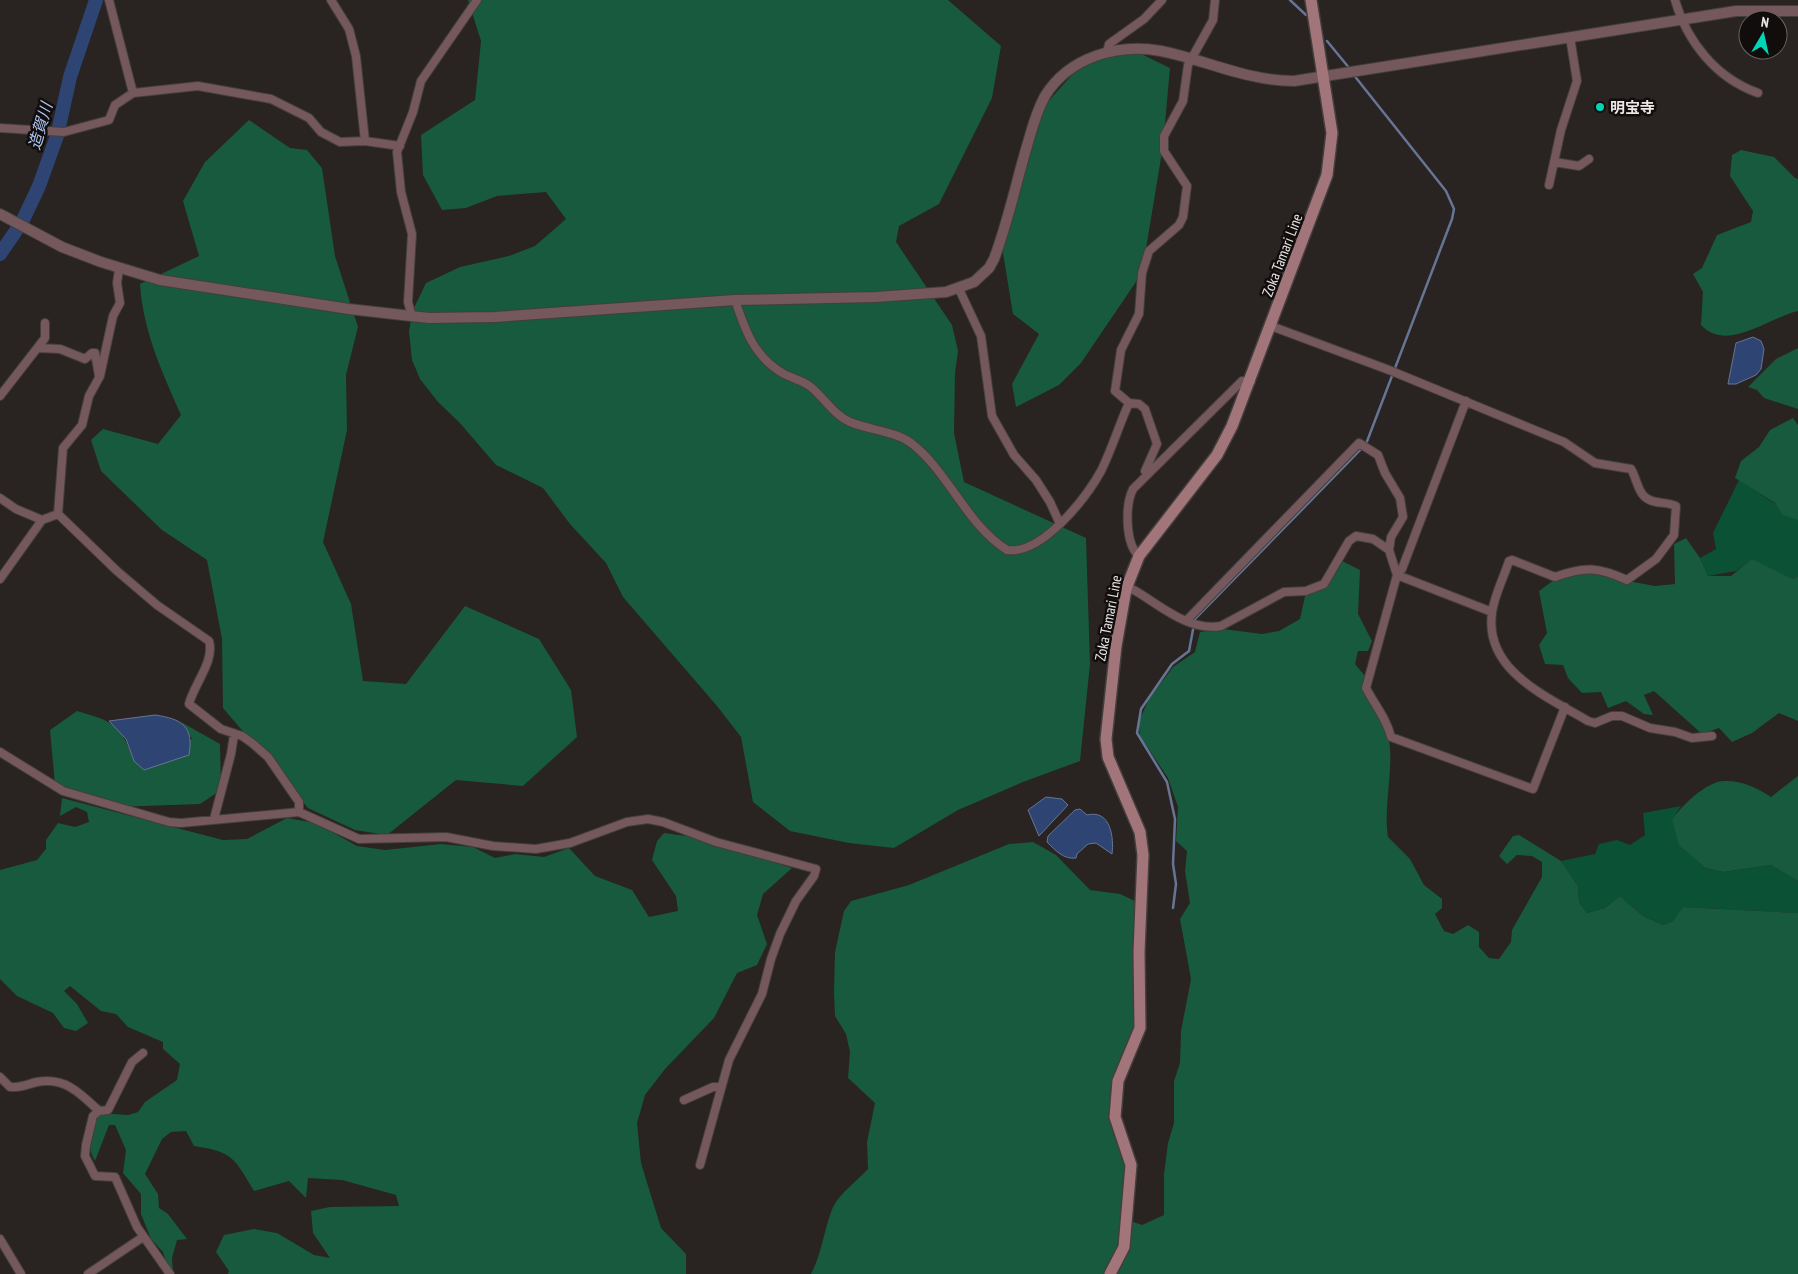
<svg xmlns="http://www.w3.org/2000/svg" width="1798" height="1274" viewBox="0 0 1798 1274" font-family="'PT Sans Narrow','Noto Sans JP',sans-serif">
	<rect width="100%" height="100%" fill="#292321"/>
	<path fill="#0b5135" d="M1739,480L1798,519V576L1793,579L1752,560L1736,571L1708,576L1700,558L1716,549L1713,533Z
		M1681,806L1672,820L1706,868L1723,872L1771,865L1798,881V913L1684,907L1673,921L1663,925L1643,916L1620,896L1605,908L1587,913L1579,902L1578,886L1561,861L1595,854L1599,844L1617,840L1630,845L1645,835L1643,813Z"/>
	<path fill="#185a3d" d="M468,0H948L1001,46L992,98L939,204L899,226L896,242L952,325L958,351L955,373L954,433L964,482L1086,538L1090,664L1080,761L1023,782L958,810L894,848L849,843L790,831L753,802L741,737L717,706L623,597L606,563L570,524L543,488L496,465L459,422L438,402L420,379L412,360L409,332L412,312L426,283L460,267L509,256L535,246L566,219L546,192L497,196L466,208L442,210L423,175L421,135L475,100L481,41Z
		M1131,49L1170,68L1163,146L1142,273L1081,363L1059,385L1016,407L1012,384L1039,334L1013,314L1001,241L1038,113L1085,60Z
		M249,120L290,148L307,150L322,168L335,256L358,327L346,375L347,430L323,542L351,604L363,681L406,684L465,606L539,639L571,690L577,737L523,786L456,780L387,835L355,830L308,808L223,708L222,639L207,560L162,530L101,471L91,440L103,429L158,444L181,415C162,372 143,331 140,284L199,256L183,201L205,162Z
		M1741,150L1774,157L1795,178L1798,179V311C1768,318 1727,353 1701,325L1703,292L1693,274L1702,268L1717,235L1751,222L1753,211L1730,176L1732,155Z
		M1798,348V409L1764,398L1757,390L1748,387L1776,359Z
		M1793,418L1798,425V520L1783,515L1775,503L1735,478L1741,461L1759,447L1770,430Z
		M1686,538L1700,558L1708,576H1731L1752,559L1793,579L1798,576V721L1779,713L1752,733L1732,742L1719,728L1702,734L1654,691L1644,695L1653,715L1644,714L1626,701L1608,708L1601,692L1582,693L1568,678L1563,665L1545,664L1539,645L1547,633L1539,591L1554,580L1591,570L1628,581L1655,586L1675,584L1674,544Z
		M1342,561L1360,570L1358,614L1372,641L1368,651H1358L1355,664L1365,676C1361,703 1384,715 1389,740C1394,772 1383,805 1388,837L1410,859L1424,885L1442,899V908L1435,914L1444,931L1453,934L1468,925L1479,932V947L1489,958L1499,959L1511,942L1512,930L1542,877V862L1532,856L1517,855L1507,864L1499,856L1513,836L1519,835L1561,861L1578,886L1579,902L1587,913L1605,908L1620,896L1643,916L1663,925L1673,921L1683,907L1798,913V1274H1113L1128,1220L1142,1225L1164,1215V1174L1168,1143L1174,1123V1081L1180,1063L1181,1031L1191,979L1180,919L1190,903L1185,871L1187,851L1176,841L1178,807L1168,778L1140,736L1138,723L1149,699L1173,667L1195,652L1200,632L1223,629L1262,634L1279,631L1300,619L1305,596C1324,589 1333,580 1342,561Z
		M77,711C114,722 120,723 134,761L192,739L181,722L220,744L221,790L200,804L115,807L55,785L50,730Z
		M1798,776V881L1771,865L1723,872L1706,868L1679,845L1672,820C1681,806 1707,781 1724,781C1740,780 1758,788 1771,797Z
		M62,798L223,840L247,839L287,818L316,823L357,846L385,850L441,844L473,847L495,858L515,854L544,857L569,848L595,876L632,890L649,917L678,911L676,896L652,860L657,841L664,833L694,837L792,868L763,894L757,915L767,944L757,965L737,973L714,1018L665,1069L645,1095L637,1123L641,1163L661,1228L686,1254V1274H228L229,1271L216,1252L224,1235L254,1229L277,1233L314,1255L330,1258L313,1233L311,1211L330,1207L399,1206L396,1195L342,1180L308,1178L306,1198L289,1181L254,1191C234,1158 234,1152 194,1146L186,1131L171,1132L162,1139L145,1174L158,1194L159,1208L168,1214L187,1239L177,1240L172,1258L173,1273L168,1268L163,1252L151,1239L141,1214V1194L123,1173L126,1150L115,1125H109L95,1161C85,1143 90,1130 98,1113L128,1115L138,1112L145,1102L177,1080L180,1064L163,1049V1042L128,1027L116,1014L101,1011L70,986L64,991L77,1004L88,1023L76,1031L64,1028L53,1013L17,996L0,979V870L37,860L46,849V840L58,823L75,827L89,822L87,812L76,807L60,816Z
		M1033,842L1056,855L1090,890L1120,894L1135,901L1137,909L1136,1027L1114,1080L1127,1165L1120,1246L1106,1274H811C822,1253 824,1229 833,1207C840,1193 858,1180 868,1169L867,1142L875,1103L848,1078L850,1052L846,1034L835,1016L834,992L835,952L844,911L851,901L909,885L1009,844Z"/>
	<path fill="#2e4472" stroke="#677595" d="M1753,337L1761,341L1764,349L1761,369L1756,375L1736,384H1728L1736,343Z
		M155,715C182,719 194,726 189,755L144,770L134,761L126,739L109,721Z
		M1046,797L1062,799L1068,805L1039,836L1028,810Z
		M1080,809L1087,815C1111,809 1114,838 1112,854L1096,843L1088,844L1077,854L1076,858C1064,860 1055,850 1047,842L1048,836L1075,810Z"/>
	<g fill="none" stroke-linecap="round" stroke-linejoin="round">
		<path stroke="#677595" stroke-width="2.5" d="M1290,0L1306,15
			M1327,41L1350,69
			M1173,908L1176,884L1173,864L1175,819L1167,782L1137,733L1141,709L1172,664L1189,651L1195,619L1366,444L1452,219L1454,209L1446,191L1353,74"/>
		<path stroke="#2e4472" stroke-width="14" d="M0,254L22,222L39,186L57,136L70,77L96,0"/>
		<defs>
			<path id="minor" d="M109,0L133,93
				M331,0L349,29L356,56L365,141
				M1675,0C1687,42 1716,78 1758,93
				M1107,52L1109,44L1144,19L1162,0
				M0,128L64,132L109,120L115,105L133,93L198,86L271,99L309,118L321,132L340,142L365,141L400,146
				M1554,162L1579,166L1589,159
				M1549,185L1561,130L1577,81L1570,37
				M959,289L981,336L992,416L1014,455L1036,480L1050,502L1060,524
				M735,300C745,330 754,357 784,374C792,378 804,381 811,387C824,398 834,415 850,422C869,430 895,431 911,443C948,471 966,524 1007,550C1042,555 1086,498 1101,471C1112,449 1119,425 1129,403
				M412,317L408,302L412,234L401,192L397,152L413,112L421,81L477,0
				M1271,326L1389,370L1564,442L1595,463L1631,469C1636,477 1637,488 1643,495C1651,505 1666,501 1676,506L1674,535L1656,559L1627,580C1598,567 1585,566 1555,577L1512,560L1509,561C1504,577 1494,596 1492,613C1484,671 1548,697 1588,721L1595,723L1612,716H1622L1650,728L1675,732L1692,738L1712,736
				M39,348L60,349L85,359L92,353H95L99,376
				M0,396L45,338V323
				M1466,401L1402,569L1397,575L1366,688C1374,704 1387,719 1391,737L1533,789L1565,707
				M1147,473L1145,471L1157,444L1145,409L1139,404L1129,403L1115,391L1121,350L1139,314L1142,273L1149,251L1179,225L1183,217L1187,186L1164,151V136L1183,101L1188,65L1213,20L1215,0
				M0,498L16,509L42,520
				M58,514L117,571L157,605L209,641C215,661 194,684 189,704L221,729L242,736L252,743L268,757L299,802V812
				M58,514L63,448L82,425L89,396L100,376L113,316L120,303L117,283L119,269
				M1139,556C1125,544 1125,505 1133,489L1242,381H1251
				M0,579L42,520L58,514
				M1126,589L1134,590C1160,605 1189,632 1221,626L1284,592L1306,591L1324,584L1349,541L1356,536L1373,539L1389,550
				M1186,621L1359,443L1378,455L1385,473L1400,498L1403,517L1391,537L1389,550L1397,575L1492,612
				M0,752L63,791L169,822L181,823L299,812L359,839L446,837L493,846L536,849L570,843L627,822L648,819L663,822L716,842L816,869L814,876L796,901L780,934L771,959L762,994L729,1060L700,1165
				M214,819L231,754L234,735
				M143,1053L132,1062L108,1110L99,1111L93,1116L86,1145L85,1156L95,1176L115,1177L137,1227L170,1274
				M0,1077L10,1087C20,1088 28,1084 37,1082C65,1077 80,1093 99,1111
				M684,1100L713,1087H720
				M0,1239L21,1274
				M88,1274L143,1237"/>
			<path id="tertiary" d="M0,214L62,247L101,262L160,280L349,309L429,318L495,317L735,300L876,297L946,292L974,282L989,268L994,259C1008,222 1016,183 1027,146C1032,129 1036,112 1045,96C1069,57 1118,43 1161,51C1206,60 1247,81 1294,81L1736,11H1798"/>
			<path id="secondary" d="M1110,1274L1124,1247L1131,1165L1115,1117L1118,1081L1140,1028L1139,952L1143,855L1140,832L1108,757L1106,739L1116,646L1126,589L1139,556L1217,455L1232,426L1327,175L1332,133L1311,0"/>
		</defs>
		<use href="#minor" stroke="#443e3d" stroke-width="10"/>
		<use href="#tertiary" stroke="#443e3d" stroke-width="12"/>
		<use href="#secondary" stroke="#443e3d" stroke-width="14"/>
		<use href="#minor" stroke="#74585b" stroke-width="8"/>
		<use href="#tertiary" stroke="#74585b" stroke-width="10"/>
		<use href="#secondary" stroke="#a1757a" stroke-width="11"/>
	</g>
	<circle fill="#00d5b7" stroke="#100d0c" stroke-width="2" cx="1600" cy="107" r="5"/>
	<g text-anchor="middle" dominant-baseline="central" stroke-width="5" stroke-linejoin="round" paint-order="stroke">
		<g font-size="15" font-weight="bold" fill="#ebe7e6" stroke="#100d0c" text-anchor="start">
			<text x="1610" y="107">明宝寺</text>
		</g>
		<g font-size="15" fill="#ebe7e6" stroke="#100d0c">
			<text transform="translate(1282 255) rotate(-69)">Zoka Tamari Line</text>
			<text transform="translate(1108 618) rotate(-79)">Zoka Tamari Line</text>
		</g>
		<g font-size="16" font-style="italic" fill="#afc5f2" stroke="#100d0c">
			<text transform="translate(40 126) rotate(-74)">造賀川</text>
		</g>
	</g>
	<g transform="translate(1763 35) rotate(9)"><circle r="24" fill="#100d0c" stroke="#686463"/>
	<path d="M0-4L9 19L0 12L-9 19Z" fill="#00d5b7"/>
	<text y="-8" font-size="14" font-weight="bold" text-anchor="middle" fill="#ebe7e6">N</text>
	</g>
</svg>
